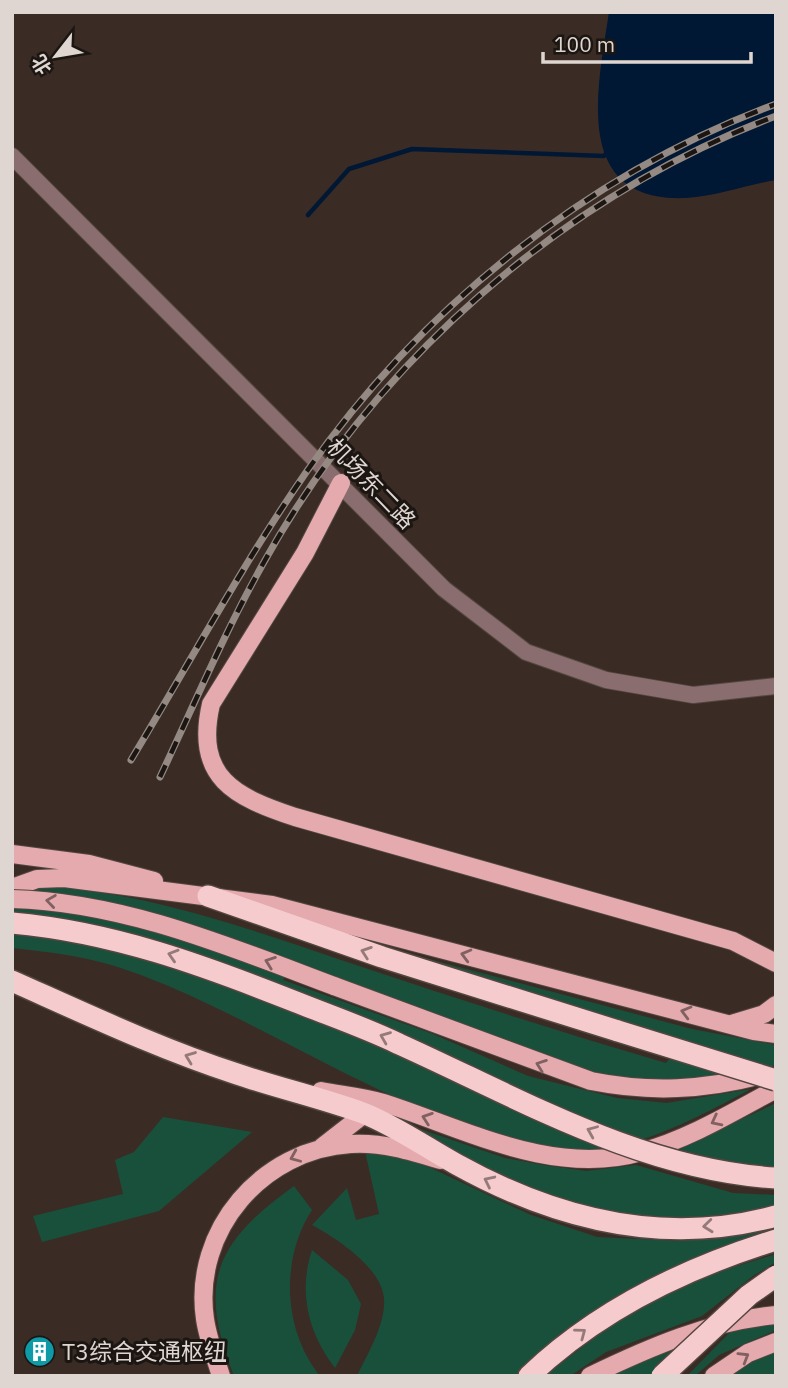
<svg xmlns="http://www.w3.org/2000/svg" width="788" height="1388" viewBox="0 0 788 1388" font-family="'IBM Plex Sans','Noto Sans SC',sans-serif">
	<rect width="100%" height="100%" fill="#3a2c25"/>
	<path fill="#19503b" d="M33,885C147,891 255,931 362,967C463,1001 564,1033 666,1063L683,1042L376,945L692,1029L776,1045V1065L722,1081L618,1082L293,965L283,980L433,1034L528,1076L617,1098L667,1103L751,1089C704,1114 658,1139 605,1149C583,1153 557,1148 536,1144C393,1116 275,1026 141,975C96,958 60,953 12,948V895Z
		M776,1103V1167L720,1160L678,1149Z
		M163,1117L252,1132L159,1211L42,1242L33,1216L123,1194L115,1160L134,1152Z
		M414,1127L505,1158L544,1165L586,1171L636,1165L733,1193L776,1195V1209L724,1220H642L522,1190Z
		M365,1151L414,1160L531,1215L597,1237L679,1241L776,1230V1234L559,1340L518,1376H357C368,1353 386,1324 384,1298C381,1267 336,1238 312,1225L347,1188L356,1220L379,1214Z
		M294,1186L312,1210C280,1259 283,1330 320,1376H234C197,1282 215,1243 294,1186Z
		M312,1250L348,1280L361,1304L355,1330L335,1368C308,1333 298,1292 312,1250Z
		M776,1254V1262L753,1276L702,1316L606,1352L570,1376H545L606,1329L661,1295L695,1279Z
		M776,1324V1330L719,1355L695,1376H687L733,1329Z
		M677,1346L650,1376H612L615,1374Z
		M776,1350V1376H726L752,1358Z"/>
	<path fill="#011835" d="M609,12H776V180C745,185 718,196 686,198C570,203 598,86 609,12Z"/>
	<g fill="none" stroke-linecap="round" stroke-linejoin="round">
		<path stroke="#011835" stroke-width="4.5" d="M308,215L349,169L412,149L604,156L607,152"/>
		<defs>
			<path id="minor" d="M12,156L444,589L526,652L606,680L693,695L776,686"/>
			<path id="major" d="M341,483L305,553L211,704C194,778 235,797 295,817L733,941L776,963
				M12,854L89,864L154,881
				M12,888L37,879L64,878L272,905L754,1031L776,1034
				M334,986L591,1081C651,1093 704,1090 762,1075
				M731,1024L764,1014L776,1005
				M321,1091C342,1095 364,1097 384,1103C465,1129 553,1177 641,1152C689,1139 733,1112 776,1089
				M322,1147L372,1108
				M221,1376C215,1357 208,1339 205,1319C192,1230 263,1149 351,1144C382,1142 411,1151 440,1160
				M590,1376C650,1347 710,1321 776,1315
				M714,1376L748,1353L776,1342"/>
			<path id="highway" d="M208,896L382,957L618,1031
				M12,981C86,1014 160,1049 237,1074C278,1088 322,1098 363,1113C396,1126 425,1147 456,1164C555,1219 663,1247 776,1216
				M529,1376C598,1310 685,1268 776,1240"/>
		</defs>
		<use href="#minor" stroke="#544741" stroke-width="18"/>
		<use href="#major" stroke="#544741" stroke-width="20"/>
		<use href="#highway" stroke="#544741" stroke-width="24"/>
		<use href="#minor" stroke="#8a6d6f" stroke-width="16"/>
		<use href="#major" stroke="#e4aaad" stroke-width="18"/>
		<use href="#highway" stroke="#f6cbcd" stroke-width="21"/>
		<defs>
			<path id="rail" d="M131,760C189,664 243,563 307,471C422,307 588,174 776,104
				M160,777C194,705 225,631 264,562C375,362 561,197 776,116"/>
		</defs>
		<use href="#rail" stroke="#948983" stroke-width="7"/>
		<use href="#rail" stroke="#1c1613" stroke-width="4.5" stroke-dasharray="13" stroke-linecap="butt"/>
		<defs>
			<path id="major-bridge" d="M12,899C124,902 230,947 334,986"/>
			<path id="highway-bridge" d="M12,923C113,932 203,965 296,1002C331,1016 366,1028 399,1044C519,1098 641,1170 776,1178
				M618,1031L776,1080
				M662,1376L749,1295L776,1276"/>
		</defs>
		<use href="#major-bridge" stroke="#544741" stroke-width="20" stroke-linecap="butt"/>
		<use href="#highway-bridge" stroke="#544741" stroke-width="24" stroke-linecap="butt"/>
		<use href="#major-bridge" stroke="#e4aaad" stroke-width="18"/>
		<use href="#highway-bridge" stroke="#f6cbcd" stroke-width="21"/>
	</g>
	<defs><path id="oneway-chevron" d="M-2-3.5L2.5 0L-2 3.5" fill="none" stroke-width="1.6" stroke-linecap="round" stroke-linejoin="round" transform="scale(1.75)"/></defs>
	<g stroke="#806060">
		<use href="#oneway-chevron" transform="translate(51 901) rotate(-172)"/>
		<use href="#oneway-chevron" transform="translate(466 955) rotate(-165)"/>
		<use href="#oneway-chevron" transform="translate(270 962) rotate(-160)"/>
		<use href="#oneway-chevron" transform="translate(686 1012) rotate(-165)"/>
		<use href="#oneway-chevron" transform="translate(541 1065) rotate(-160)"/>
		<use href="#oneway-chevron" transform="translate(427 1118) rotate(-161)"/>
		<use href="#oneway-chevron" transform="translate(716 1121) rotate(153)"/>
		<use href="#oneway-chevron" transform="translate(295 1157) rotate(157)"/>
		<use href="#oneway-chevron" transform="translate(744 1357) rotate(-31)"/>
	</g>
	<g stroke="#947a79">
		<use href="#oneway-chevron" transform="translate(366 952) rotate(-161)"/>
		<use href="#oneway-chevron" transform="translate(173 955) rotate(-163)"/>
		<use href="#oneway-chevron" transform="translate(385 1037) rotate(-158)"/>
		<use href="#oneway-chevron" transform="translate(190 1057) rotate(-159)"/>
		<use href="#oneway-chevron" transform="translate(592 1131) rotate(-157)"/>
		<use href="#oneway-chevron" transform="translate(489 1181) rotate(-154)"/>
		<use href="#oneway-chevron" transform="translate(708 1226) rotate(174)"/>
		<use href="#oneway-chevron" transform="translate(581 1333) rotate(-37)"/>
	</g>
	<defs>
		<symbol id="building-disc" viewBox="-11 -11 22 22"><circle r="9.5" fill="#0f9aa8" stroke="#1c1613"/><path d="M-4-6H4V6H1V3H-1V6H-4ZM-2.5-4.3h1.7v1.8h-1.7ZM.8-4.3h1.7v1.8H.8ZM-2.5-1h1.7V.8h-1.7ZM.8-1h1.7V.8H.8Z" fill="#fff"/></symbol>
	</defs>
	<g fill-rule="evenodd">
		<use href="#building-disc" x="22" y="1334" width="35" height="35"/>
	</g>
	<g text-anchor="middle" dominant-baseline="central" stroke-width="6" stroke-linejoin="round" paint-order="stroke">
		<g font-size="23" fill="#dfd6d1" stroke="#1c1613">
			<text transform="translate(372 483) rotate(46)">机场东二路</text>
		</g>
		<g font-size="23" fill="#dfd6d1" stroke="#1c1613" text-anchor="start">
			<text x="62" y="1351">T3综合交通枢纽</text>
		</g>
	</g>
	<rect width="788" height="1388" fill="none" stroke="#dfd6d1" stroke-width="28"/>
	<g transform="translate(56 56) rotate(239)" stroke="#1c1613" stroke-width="5" paint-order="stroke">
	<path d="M0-5L12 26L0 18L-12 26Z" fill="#dfd6d1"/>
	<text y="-10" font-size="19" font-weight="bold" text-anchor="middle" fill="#dfd6d1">北</text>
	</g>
	<path d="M543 52v10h208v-10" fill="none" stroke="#dfd6d1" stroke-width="3.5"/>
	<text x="554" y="52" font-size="21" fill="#dfd6d1" stroke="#1c1613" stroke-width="5" paint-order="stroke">100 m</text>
</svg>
